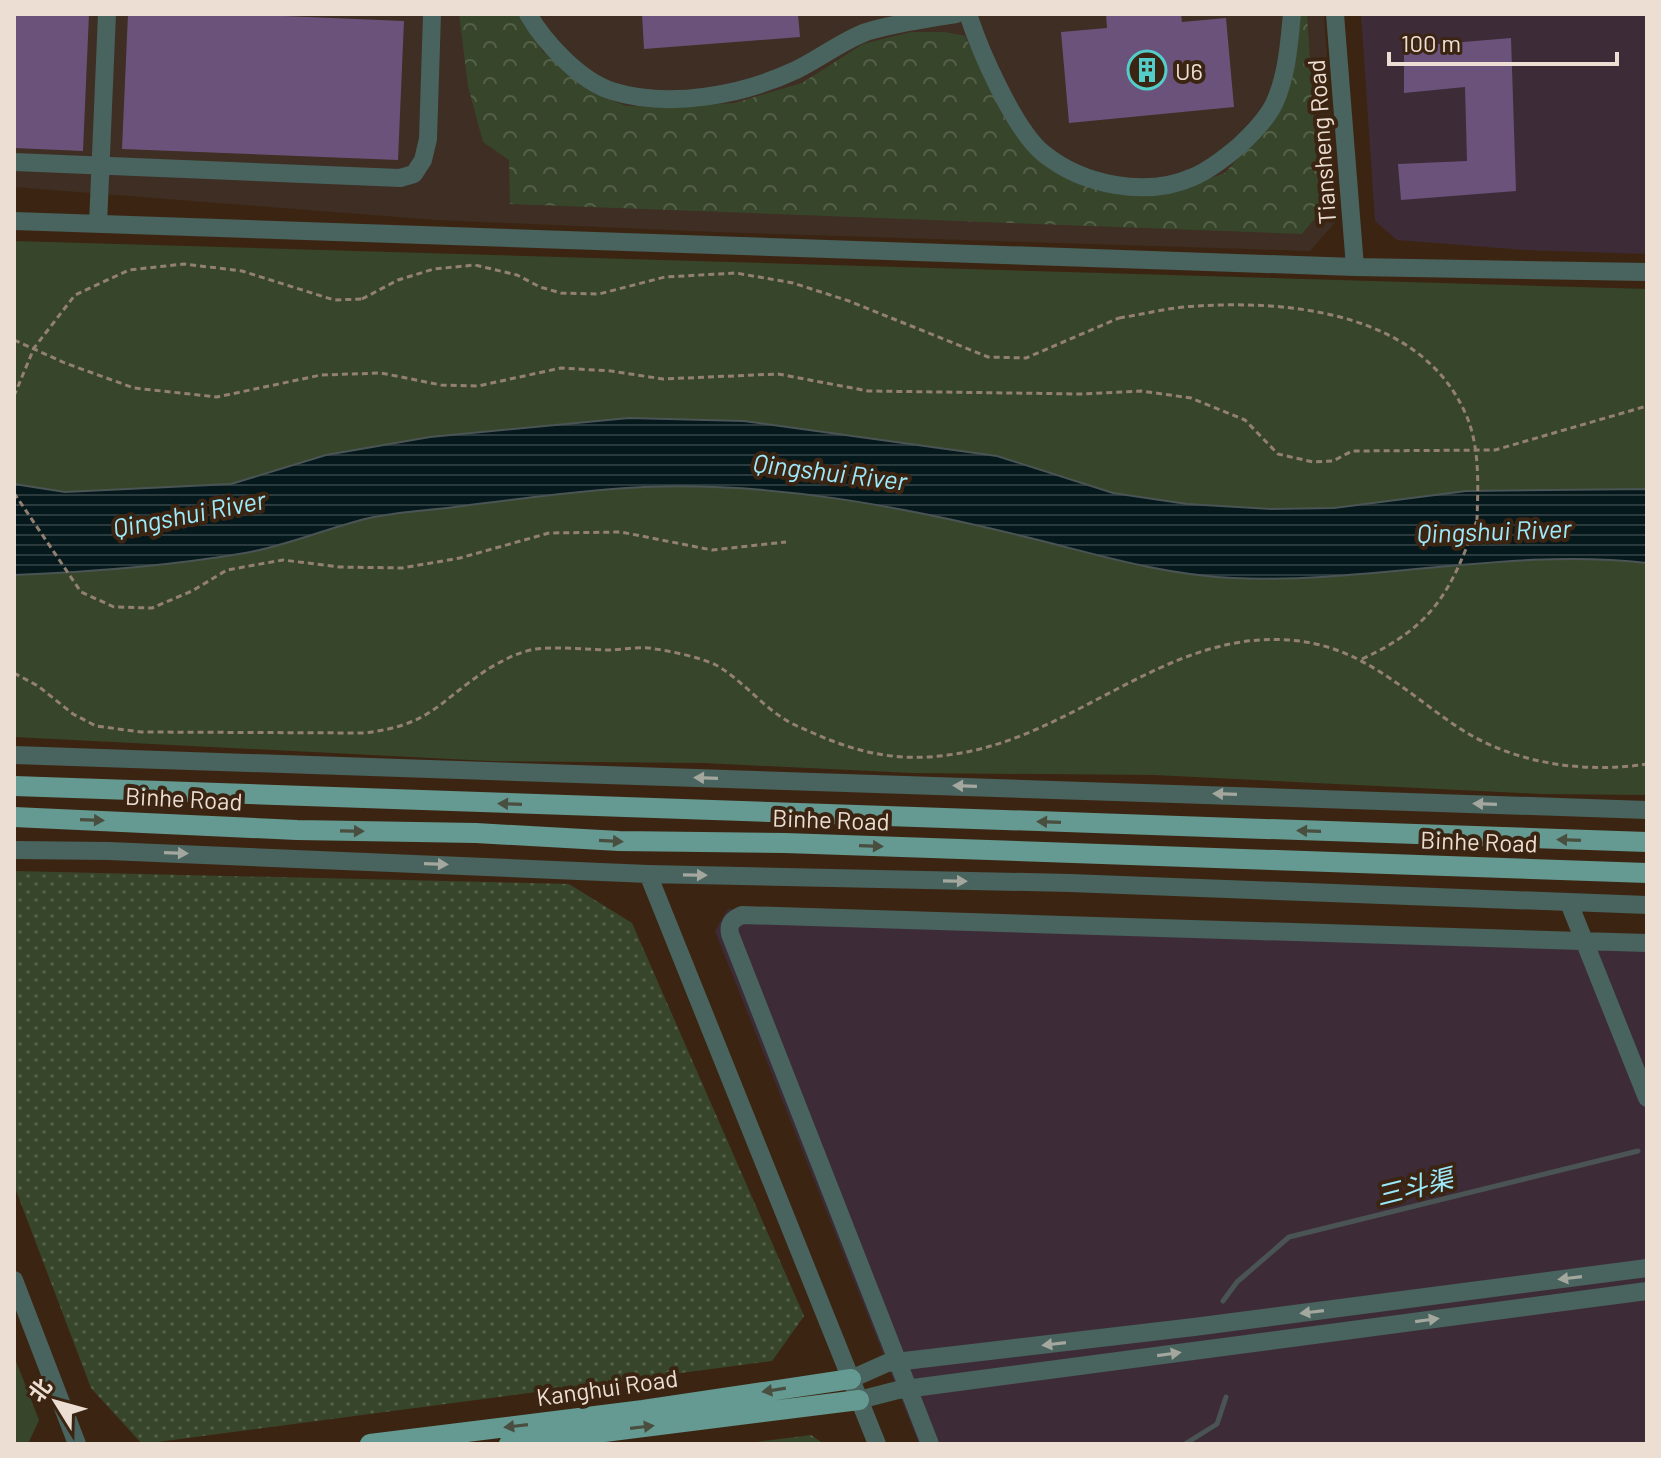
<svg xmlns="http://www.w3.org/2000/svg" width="1661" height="1458" viewBox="0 0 1661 1458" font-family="Barlow,'Noto Sans SC',sans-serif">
	<defs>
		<pattern id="grass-dots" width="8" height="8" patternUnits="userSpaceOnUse" patternTransform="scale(2)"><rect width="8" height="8" fill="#37462a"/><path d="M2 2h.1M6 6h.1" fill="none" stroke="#546048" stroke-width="1.8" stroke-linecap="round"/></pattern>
		<pattern id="forest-crowns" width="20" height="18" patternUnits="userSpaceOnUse" patternTransform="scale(2)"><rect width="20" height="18" fill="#37462a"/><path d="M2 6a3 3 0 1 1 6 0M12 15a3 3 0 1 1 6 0" fill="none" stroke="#546048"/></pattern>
		<pattern id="water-rules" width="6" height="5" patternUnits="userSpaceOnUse" patternTransform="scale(2)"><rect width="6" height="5" fill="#05191d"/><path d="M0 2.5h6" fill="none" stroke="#2a3a3d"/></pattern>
	</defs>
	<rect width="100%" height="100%" fill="#3b2512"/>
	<path fill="#3e2e23" d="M14,14H1324L1338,219L1310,251L714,232L436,220L14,187Z"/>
	<path fill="#3d2c37" d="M1361,14H1647V254L1525,250L1397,240L1375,221Z
		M728,909L1495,933L1647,935V1444H919L715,931Z"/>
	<path fill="url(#grass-dots)" d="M14,871L569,884L632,923L804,1316L772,1361L142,1444L91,1388L14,1185Z
		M811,1435L824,1444H741Z"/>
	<path fill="url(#forest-crowns)" d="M459,14H519L543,52L596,94L626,106L668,107L734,103L802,83L863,44L911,32H945L965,36L985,76L1039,160L1174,190L1225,173L1275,116L1295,14H1307L1320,212L1302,234L510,204L509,160L483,142L468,86Z"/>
	<path fill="#37462a" d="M14,241L1647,289V795L1543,794L1154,775L912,773L704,763L490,761L14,737Z
		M14,1356L39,1420L28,1444H14Z"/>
	<path fill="url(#water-rules)" stroke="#4b5454" stroke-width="2" d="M629,418L744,421L997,456L1113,493L1187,504L1271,509L1334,508L1466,491L1647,489V563C1509,547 1371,584 1233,578C1161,575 1092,553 1022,536C900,506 772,482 645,487C581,490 518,499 455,507C425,511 394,512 365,519C325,529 286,546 245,553C169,566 91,572 14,575V484L65,492L231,484L326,455L430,437Z"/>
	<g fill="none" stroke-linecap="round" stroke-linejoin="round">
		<path stroke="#4b5454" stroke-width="5" d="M1223,1301L1237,1282L1289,1237L1638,1151
			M1185,1444L1217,1424L1226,1397"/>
	</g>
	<path fill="#6b527b" d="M14,14H89L83,151L14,148Z
		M128,14H233L404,21L398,160L122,149Z
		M642,14H798L800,37L644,49Z
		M1106,14H1181L1182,22L1226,18L1234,107L1069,123L1061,32L1107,28Z
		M1511,38L1516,191L1401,200L1398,164L1467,161L1465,87L1404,93V47Z"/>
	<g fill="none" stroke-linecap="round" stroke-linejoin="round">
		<path stroke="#938071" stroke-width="3" stroke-dasharray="6 4" stroke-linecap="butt" d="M362,299L398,280L434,269L475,265L517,275L540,287L561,293L599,294L665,277L736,273L793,283L849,301L988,357L1026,358L1119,318
			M14,340L65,363L134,388L217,397L321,375L381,373L441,385L478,386L561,368L611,371L663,379L778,374L868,391L1081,394L1141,391L1191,398L1245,420L1278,454L1313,462L1333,461L1352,451L1495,450L1647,406
			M14,493L81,592L114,607L152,608L192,591L227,570L283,560L339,567L402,568L460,558L549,533L621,532L712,550L786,542
			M1362,659C1434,626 1451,591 1477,520
			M14,673L38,686L73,714L96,726L141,732L364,733C430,725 435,705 485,671C499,662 520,651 536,649C561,646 588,650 613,650C627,649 642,646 655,649C671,651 702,658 716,665C739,678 759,702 781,717C791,724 802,728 813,733C858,753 899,762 948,755C1072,740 1164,631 1288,640C1357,644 1400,687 1453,724C1509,763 1581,774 1647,764"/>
		<path stroke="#49635e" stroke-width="18" d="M528,14C544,42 580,81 612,91C669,109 743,95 796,70C819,59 842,41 866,32C895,23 926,19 956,14
			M968,14C980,51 1014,129 1043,153C1082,185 1146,198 1193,177C1210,170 1226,157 1239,146C1252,134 1266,120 1274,104C1287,76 1289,44 1292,14
			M1335,14L1355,267
			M14,162L400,178L414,174L423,160L428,139L432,14
			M14,221L1355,267L1647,272
			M98,224L107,14
			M14,755L1647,810
			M14,850L109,851L648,874L1070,883L1647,905
			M648,874L877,1444
			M1569,903L1647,1098
			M14,1280L77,1444
			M851,1379L887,1363L1194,1327L1647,1268
			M859,1400L898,1390L1647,1291
			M930,1444L730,934C728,923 733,919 742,915L1647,943"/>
		<path stroke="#649a92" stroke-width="20" d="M14,786L1647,842
			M14,817L297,830L476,833L619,841L785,843L1647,873
			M370,1444L643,1410L851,1379
			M509,1444L859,1400"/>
		<path stroke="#938071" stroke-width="3" stroke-dasharray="6 4" stroke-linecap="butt" d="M1119,318C1145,314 1171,307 1197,306C1295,300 1424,314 1467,417C1480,449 1478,486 1477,520
			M14,396L34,348L75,295L129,270L184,264L242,271L334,300L362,299"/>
	</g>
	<defs><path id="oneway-solid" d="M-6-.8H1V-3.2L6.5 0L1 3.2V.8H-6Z" transform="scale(2)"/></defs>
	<g fill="#a3a79e">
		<use href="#oneway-solid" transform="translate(706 778) rotate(-178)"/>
		<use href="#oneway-solid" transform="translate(965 786) rotate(-178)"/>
		<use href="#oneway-solid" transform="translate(1225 794) rotate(-178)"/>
		<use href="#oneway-solid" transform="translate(1485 804) rotate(-178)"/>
		<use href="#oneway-solid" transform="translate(176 853) rotate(2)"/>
		<use href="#oneway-solid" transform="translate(436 864) rotate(2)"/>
		<use href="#oneway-solid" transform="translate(695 875) rotate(1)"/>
		<use href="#oneway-solid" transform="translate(955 881) rotate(1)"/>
		<use href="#oneway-solid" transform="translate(1570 1278) rotate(173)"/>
		<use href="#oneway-solid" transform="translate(1312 1312) rotate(173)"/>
		<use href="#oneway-solid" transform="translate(1427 1320) rotate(-8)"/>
		<use href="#oneway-solid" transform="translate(1054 1344) rotate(173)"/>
		<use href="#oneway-solid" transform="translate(1169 1354) rotate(-8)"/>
	</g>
	<g fill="#494e3f">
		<use href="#oneway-solid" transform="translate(510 804) rotate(-178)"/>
		<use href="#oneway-solid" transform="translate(92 820) rotate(2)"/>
		<use href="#oneway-solid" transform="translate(1049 822) rotate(-178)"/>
		<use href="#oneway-solid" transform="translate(352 831) rotate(1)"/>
		<use href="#oneway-solid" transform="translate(1309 831) rotate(-178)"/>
		<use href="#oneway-solid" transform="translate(1569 840) rotate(-178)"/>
		<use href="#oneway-solid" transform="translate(611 841) rotate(3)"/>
		<use href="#oneway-solid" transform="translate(871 846) rotate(2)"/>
		<use href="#oneway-solid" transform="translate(774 1390) rotate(171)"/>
		<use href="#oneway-solid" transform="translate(516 1426) rotate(173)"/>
		<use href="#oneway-solid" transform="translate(642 1427) rotate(-7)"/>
	</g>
	<defs>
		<symbol id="building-ring" viewBox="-11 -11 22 22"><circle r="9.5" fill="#3b2512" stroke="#53cdca" stroke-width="1.5"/><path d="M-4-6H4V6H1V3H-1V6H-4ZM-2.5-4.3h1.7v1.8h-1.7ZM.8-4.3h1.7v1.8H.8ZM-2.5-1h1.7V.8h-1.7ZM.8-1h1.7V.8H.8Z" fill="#53cdca"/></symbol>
	</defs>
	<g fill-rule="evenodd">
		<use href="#building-ring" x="1125" y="48" width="44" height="44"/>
	</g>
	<g text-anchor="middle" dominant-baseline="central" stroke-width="8" stroke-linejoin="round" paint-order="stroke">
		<g font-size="24" fill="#edded3" stroke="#3b2512" text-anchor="start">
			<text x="1175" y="70">U6</text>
		</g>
		<g font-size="24" fill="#edded3" stroke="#3b2512">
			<text transform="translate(1321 142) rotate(-94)">Tiansheng Road</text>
			<text transform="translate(184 798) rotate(3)">Binhe Road</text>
			<text transform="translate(831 819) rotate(2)">Binhe Road</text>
			<text transform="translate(1479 841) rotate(2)">Binhe Road</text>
			<text transform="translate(607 1387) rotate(-8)">Kanghui Road</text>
		</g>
		<g font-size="26" font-style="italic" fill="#9deafc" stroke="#3b2512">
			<text transform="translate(830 471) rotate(7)">Qingshui River</text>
			<text transform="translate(189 513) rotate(-11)">Qingshui River</text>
			<text transform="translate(1494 530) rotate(-2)">Qingshui River</text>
			<text transform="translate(1414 1186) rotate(-14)">三斗渠</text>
		</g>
	</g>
	<rect width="1661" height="1458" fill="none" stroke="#edded3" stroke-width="32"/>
	<g transform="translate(56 1402) rotate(307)" stroke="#3b2512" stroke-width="6" paint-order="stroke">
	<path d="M0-6L14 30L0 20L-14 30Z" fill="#edded3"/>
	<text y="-12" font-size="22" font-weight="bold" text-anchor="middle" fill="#edded3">北</text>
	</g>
	<path d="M1389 52v12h228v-12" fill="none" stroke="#edded3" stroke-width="4"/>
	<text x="1401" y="52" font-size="24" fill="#edded3" stroke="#3b2512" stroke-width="6" paint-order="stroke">100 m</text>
</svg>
